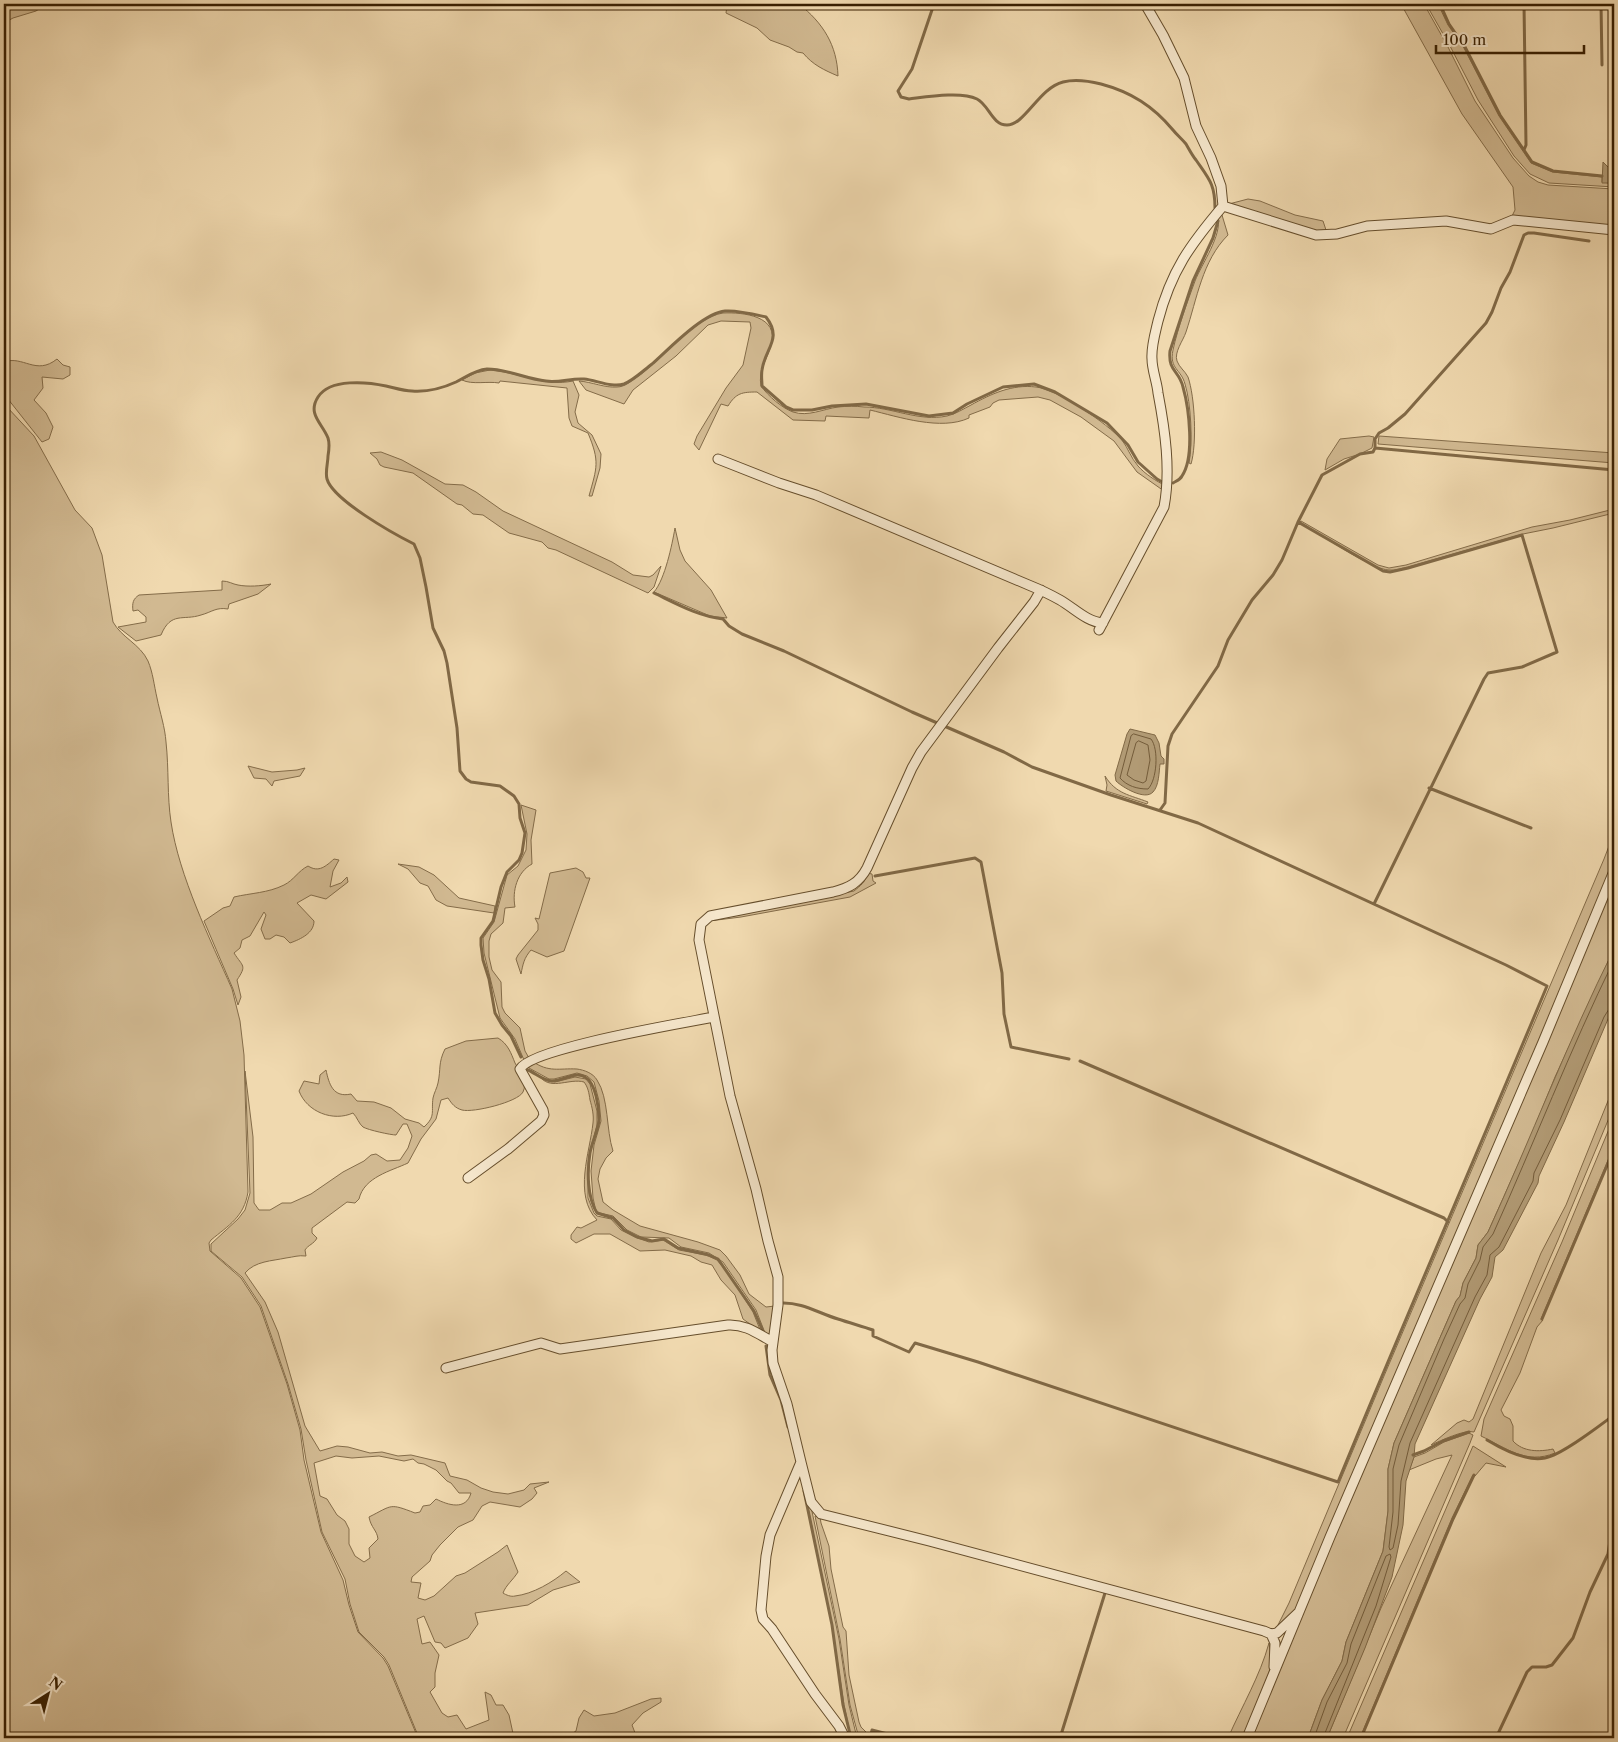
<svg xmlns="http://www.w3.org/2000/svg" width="1618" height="1742" viewBox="0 0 1618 1742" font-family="'Libre Caslon Text',serif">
	<rect width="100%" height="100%" fill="#f0d9af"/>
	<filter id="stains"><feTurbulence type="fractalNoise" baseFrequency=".004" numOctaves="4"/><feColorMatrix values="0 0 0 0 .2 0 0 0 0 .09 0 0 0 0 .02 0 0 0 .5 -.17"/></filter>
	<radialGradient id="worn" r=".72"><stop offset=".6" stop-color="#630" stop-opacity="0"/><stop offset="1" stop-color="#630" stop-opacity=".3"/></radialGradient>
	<path fill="#d1b991" stroke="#846c49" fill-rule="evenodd" d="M4,4H41L42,7L36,11L13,18L4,23Z
		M731,4H799C823,23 837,45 838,76C824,70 813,65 803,53L797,52L789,47L770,40L757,28L726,13L727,5Z
		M1401,4H1424L1448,47L1475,101L1513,158L1529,176L1538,182L1548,185L1614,189V227L1511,218L1515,210L1513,187L1462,114Z
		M1426,4H1438L1448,25L1464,48L1499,116L1531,163L1553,172L1602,177V182L1609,183L1614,178V187L1549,183L1530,174L1514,156L1478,100L1450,46Z
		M1248,199L1260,201L1295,215L1323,221L1327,233H1316L1225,205Z
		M1222,215L1228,235C1202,261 1197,299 1186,332C1183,341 1174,352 1177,361C1179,367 1185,371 1188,377C1195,397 1197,444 1191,464L1189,463C1193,443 1191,403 1185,384C1181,369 1169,369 1173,350C1178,327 1187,303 1195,281C1202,263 1222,236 1218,217Z
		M723,313C743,312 780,316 771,345C767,360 758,370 761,386C768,396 782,408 793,412C808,417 823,409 838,407C847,406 856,406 864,407C892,407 919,422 947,416C956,414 963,409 971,405C991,394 1012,384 1036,387C1057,389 1108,424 1122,440C1128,448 1131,458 1138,466C1145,474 1156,481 1166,486L1164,491L1137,472L1114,441L1081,417L1050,400L1038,397L999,400L993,403L990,407L969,415V418C941,431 899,417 870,410L869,418L826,416L825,421L793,420L757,392C742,392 736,393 728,406L721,404L699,450L694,444L697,436L726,388L743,365L751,328L750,322L721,321L708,325L676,356L633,390L624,404L586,390L579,381C592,382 605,388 617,387C625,387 631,381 637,377C661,361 695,317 723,313Z
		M57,359L63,365L70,367V375L63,379L42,377L43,388L34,400L46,413L53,427L49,439L42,442L4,394V362C23,355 36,376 57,359Z
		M490,370C518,372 544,387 573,381L579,395L575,412L578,423L592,435L601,454L600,468L592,496H589C597,467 600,462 588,433L572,426L569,418L567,388L500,381L499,383C488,381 472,385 462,380L475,373Z
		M4,401L7,407L34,436L75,510L92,528L102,555L113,622C122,638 140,644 148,661C153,673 154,685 157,698C160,713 165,727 166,742C169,769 167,796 171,822C179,876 210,939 232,989L240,1021L244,1055L248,1192C244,1217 229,1225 211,1240L209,1243L210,1251L241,1278L260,1307L287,1384L300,1430L304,1460L321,1532L343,1580L349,1605L358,1632L383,1658L388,1666L418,1738H4Z
		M1369,436L1374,437L1372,448L1360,454L1344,459L1325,470L1327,459L1340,439Z
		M1379,436L1614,453V463L1378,444Z
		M381,452L402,460L445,484L463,485L476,492L503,511L612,562L633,575L649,577L653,575L661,566L654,587L648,593L556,550L548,548L542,542L509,533L483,515L473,514L462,505L457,504L413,473L384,467L380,465L377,459L370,453Z
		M1614,509V513L1553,528L1523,534L1408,567C1402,568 1395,571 1389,570C1372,570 1317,532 1300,522L1301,521L1378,565L1389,568L1406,565L1532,527L1570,520Z
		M675,528L680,550L685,561L711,590L727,618L710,616L654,592C665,579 672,545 675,528Z
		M222,581C229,581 232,584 238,585C248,587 261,586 271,584L258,594L229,604L228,609C216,607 212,612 201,615C183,621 171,611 161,635L136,641L118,627L146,622V617L138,610L133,611C132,603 133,599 139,595L222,590Z
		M248,766L272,772L297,770L305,768L300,776L274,781L272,786L266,779L254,778Z
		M1105,776C1116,794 1130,795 1148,802L1147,804L1106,791L1107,785Z
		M521,805L536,810L531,840L532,864C517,872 512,891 515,907L505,908L503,923L491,934L489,941V957L492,970L501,982L502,1007L505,1013L520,1028L525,1051L529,1058L524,1060L515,1039L500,1018L484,953L483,938L494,922L507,875L518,866L526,850L527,834Z
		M1614,833V863L1520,1088L1484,1167L1460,1228L1296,1609L1284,1622L1278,1625L1289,1603L1384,1376L1604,859Z
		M334,859L339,860L333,871L330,887L341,883L347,877L348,882L326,899L311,895L297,903L314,921C314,933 301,939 290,943L284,937L276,935L270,939H265L261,929L266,915L264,912L250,936L242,940L240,948L234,953C243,967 247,965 237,980L241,997L238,1005L233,989L204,921L223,908L230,906L234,897C251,893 268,893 284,885C294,880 298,871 308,866C319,873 326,866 334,859Z
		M398,864L419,867L434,875L459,898L495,906L494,913L447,906L436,900L428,886L420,883L408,869Z
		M576,868L583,872L586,878H590L564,951L547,957L531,950C524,958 523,964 521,974L516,959L518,955L538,930V924L535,918L539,919L550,873Z
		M867,873L872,874L873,881L876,883L850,897L741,917L709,921L854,891C860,886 866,882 867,873Z
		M1614,878V949L1555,1077L1531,1136L1488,1232L1478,1245L1476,1258L1463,1283L1460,1296L1456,1301L1394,1443L1388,1469V1511L1383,1551L1346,1642L1342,1661L1322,1700L1308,1738H1250L1333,1538Z
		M498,1038C508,1044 511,1053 515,1063C519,1070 528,1083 523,1092C518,1102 473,1113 462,1110C455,1108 452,1104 448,1098L441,1100L436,1119L421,1139L408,1163C391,1171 364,1177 359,1199L355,1203L347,1202L312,1228V1233L317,1238C314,1244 308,1245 305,1250L306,1256C298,1255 294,1257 286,1258C272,1261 255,1261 245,1273L265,1302L278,1332L305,1426L320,1451L337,1446L348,1447L370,1453L382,1452L398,1456L411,1455L445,1463L450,1476L467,1480L481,1488L493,1492L508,1494L524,1490L530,1484L549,1482L534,1488L537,1493L532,1499L520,1507L490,1502L482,1506L473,1520L458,1527L440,1545L432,1555L430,1561L412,1577L411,1582L421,1583L418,1598L425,1600L434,1596L456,1576L465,1573L498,1552L507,1545L518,1572C513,1580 506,1585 503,1593C506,1595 511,1597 515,1596C533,1594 553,1582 566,1571L580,1582L553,1590L528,1605L475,1613L478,1624L468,1638L445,1648L441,1643L435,1642L424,1616L417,1619L422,1644L430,1642L439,1655L435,1673V1687L430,1692L442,1713L448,1717L457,1715L466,1729L489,1720L485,1692L491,1695L496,1705H503L509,1715L514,1738H419L389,1665L384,1657L359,1632L350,1604L345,1579L322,1532L306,1460L301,1429L288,1384L261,1306L242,1277L211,1251V1244L238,1219L245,1210L250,1193L245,1071L253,1137L254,1203L259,1210H270L282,1203H291L311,1194L343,1172L364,1161L371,1155L376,1154L387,1161L400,1160L408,1148L412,1136L407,1124H403L396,1135C391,1135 368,1130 363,1127C359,1124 357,1117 353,1113C333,1122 307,1112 299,1091L304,1081L319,1084L320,1075L326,1070C329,1084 333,1098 351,1094L357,1101L374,1102L391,1108L405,1119L419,1123L424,1127C436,1116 431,1112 433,1098C434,1093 437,1088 438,1083C441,1069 438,1063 445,1049L466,1041ZM336,1456L352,1458L379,1456L404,1461L413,1459L418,1463L424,1464L436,1470L447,1481L451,1483L459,1493H471C466,1511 448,1505 436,1499L430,1505L423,1506L420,1512L415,1513C389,1503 393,1505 369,1517C371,1528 377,1530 378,1539L369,1548L370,1558L364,1562L355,1556L349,1544V1529L345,1521L337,1515L327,1499L320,1496L314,1463Z
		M532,1061C549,1073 559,1068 577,1069C584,1070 593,1073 597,1080C609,1098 606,1130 613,1151L606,1158L600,1169L598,1179L603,1202L613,1210L640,1226L698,1242L720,1250L726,1256L740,1275L749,1294L766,1307L775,1306L771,1335L765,1333L756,1310L723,1262L709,1253L681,1247L669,1238L641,1237L627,1230L613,1216L600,1213L596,1211L593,1198L591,1171L594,1145L601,1121L599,1101L594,1082L587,1076L577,1073L554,1079H549L529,1068L527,1063Z
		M575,1077L586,1079L590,1084L597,1111V1125L589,1155L588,1182V1198L594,1213L597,1216L611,1219L621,1230L635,1237L649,1242L663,1240L679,1250L706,1255L717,1260L728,1273L753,1312L761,1332L743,1319L735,1295L721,1280L712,1265L701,1262L691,1256L665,1250L640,1251L610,1234H594L576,1243L571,1239V1235L577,1227L581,1228L597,1220C573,1195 590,1152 593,1123C594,1115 592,1107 590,1100C589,1093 588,1087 584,1082C570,1078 552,1090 541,1078L555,1082Z
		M1614,1086V1106L1558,1240L1474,1432C1465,1429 1440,1441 1431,1445L1457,1423L1464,1420L1469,1422L1473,1419L1541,1253L1566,1205Z
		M1614,1117V1146L1541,1319L1543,1320L1537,1327L1520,1373L1501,1410L1504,1416L1510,1419L1513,1426V1441C1523,1452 1539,1452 1553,1449L1555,1453C1526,1465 1506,1448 1481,1436L1484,1419L1562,1242Z
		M1469,1433L1473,1435L1470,1443L1343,1738H1327L1381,1608L1452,1455L1436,1459L1409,1470L1414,1457L1425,1453L1444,1442Z
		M1473,1446L1506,1467L1486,1463L1475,1476L1473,1475L1452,1518L1360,1738H1347Z
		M802,1478L810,1502L839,1639L849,1705L857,1738H851L844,1705L832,1625Z
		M815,1516L820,1517L821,1523L829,1546L831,1569L843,1627L846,1631L849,1675L859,1722L861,1727L868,1734V1738H859L850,1705L840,1639Z
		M1269,1643C1276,1678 1257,1706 1244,1738H1228C1242,1706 1260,1676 1269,1643Z
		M661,1698V1702L643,1713L632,1725L637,1738H565L576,1731L579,1718L584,1710L594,1716L615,1713L651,1699Z"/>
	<path fill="#b19a74" stroke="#816946" d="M1603,162L1609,168L1612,178L1609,183H1602Z
		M1130,729L1155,735L1159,743L1161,756L1164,759V764H1160C1159,772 1159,786 1153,792C1145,801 1122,787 1116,781L1115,775L1127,734Z
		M1614,949V1010L1608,1019L1564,1122L1539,1176L1538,1183L1503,1250L1495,1257L1492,1277L1480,1299L1415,1444L1414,1457L1406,1481L1403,1525L1392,1577L1365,1648L1327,1738H1308L1322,1700L1342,1661L1346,1642L1383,1551L1388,1511V1469L1394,1443L1456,1301L1460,1296L1463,1283L1476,1258L1478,1245L1488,1232C1531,1138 1568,1041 1614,949Z"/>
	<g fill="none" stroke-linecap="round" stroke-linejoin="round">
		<path stroke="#745c3a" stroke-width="1" d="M1134,734L1151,739C1159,749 1157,780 1148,789C1137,789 1127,786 1120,778L1131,736Z
			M1139,741L1148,745L1150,760L1146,781L1143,783L1134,780L1127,775L1136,743Z
			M1614,960C1570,1050 1534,1143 1493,1234L1483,1247L1480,1260L1468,1284L1465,1298L1460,1304L1444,1339L1399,1445L1393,1469V1512L1389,1547L1390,1550L1393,1548L1398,1525L1401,1481L1410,1443L1475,1297L1487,1275L1490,1255L1499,1247L1533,1181L1534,1173L1560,1120L1604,1017L1609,1009L1614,1008
			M1314,1738L1327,1702L1347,1663L1351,1644L1386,1556L1390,1554L1391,1557L1376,1606L1323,1738"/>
		<path stroke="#816946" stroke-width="3" d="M934,4L912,69L898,91L901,97L909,99C926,97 961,91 977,99C989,105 992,125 1007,125C1025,125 1039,88 1063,82C1075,79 1089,81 1101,84C1131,92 1153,106 1173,130C1177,135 1182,139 1186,144C1189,149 1192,155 1196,160C1209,179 1215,184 1215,208
			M1440,4L1449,24L1465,47L1500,115L1532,162L1553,171L1602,176
			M1524,4L1526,145L1524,150
			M1601,4L1602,65
			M1375,448V439L1379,433L1388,428L1405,414L1486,323L1492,312L1501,288L1510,272L1524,235L1528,233H1534L1589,241
			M1173,483C1176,481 1180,480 1182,476C1195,457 1189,408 1183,387C1179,370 1168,372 1170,351L1193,281L1213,238L1218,221
			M1298,522L1322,475L1360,454L1373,452L1375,448L1614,470
			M654,593C677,604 698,616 723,619L729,626L742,634L784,651L912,712L1004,752L1032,767L1111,795L1198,823L1506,965L1547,986C1478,1152 1406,1316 1338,1482L978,1362L915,1343L909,1352L873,1336V1330C861,1326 850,1323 838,1319C818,1313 802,1302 781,1303
			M1429,788L1531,828
			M1160,810L1165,803L1168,746L1172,734L1218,666L1228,640L1252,600L1273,575L1282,560L1298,522L1383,571L1390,572L1408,568L1522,535L1557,652L1522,667L1488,673L1484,679L1374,904
			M875,876L975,858L981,862L1002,973L1004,1014L1011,1047L1069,1059
			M521,1057L511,1036L502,1025L495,1013L489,979L483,960L481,945V938L493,921L501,887L507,872L519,860L522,853L525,833L520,818L519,804L514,796L500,786L471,782L466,779L460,771L457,728L447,663L444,651L433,628L426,587L420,558L414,544C394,534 333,500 327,479C325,472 328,463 328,456C329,450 330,444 328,438C322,423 307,414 318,397C330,378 368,382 386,386C395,388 403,391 412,391C426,392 443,388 456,382C466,377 475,370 487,369C508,369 526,379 546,381C559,383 571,378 584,379C596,380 612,388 624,384C634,380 644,370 652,364C669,349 703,313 725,311C737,310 753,314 766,317C783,339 765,348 762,370C761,375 762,381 762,386L786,407L793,410H812L832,406L866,404L929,416L953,413L967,404L1003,387L1034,384L1055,392L1107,423L1128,445L1138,462L1157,479L1164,483
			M1080,1061L1444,1218L1448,1222
			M528,1070C535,1073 544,1081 552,1081C563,1081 575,1071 585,1077C596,1083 599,1108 599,1120C598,1131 592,1142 590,1153C587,1171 587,1197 597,1213L613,1218L624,1230L637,1237L652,1241L664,1239L678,1248L709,1255L718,1259L754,1311L763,1331
			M1542,1319L1614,1149
			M766,1346L770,1375L781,1400L788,1427
			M1487,1440C1502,1449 1527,1462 1545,1458C1562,1455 1599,1426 1614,1415
			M1413,1455L1424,1451L1443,1441L1469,1432
			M804,1491L832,1625L843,1705L851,1738
			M870,1738L872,1730L903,1738
			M1060,1738L1105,1593
			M1361,1738L1453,1519L1474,1475
			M1496,1738L1527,1672L1532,1667H1546L1552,1665L1573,1638L1590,1592L1608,1554L1611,1534"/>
		<defs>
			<path id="street" d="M1145,4L1163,35L1184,78L1196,126L1211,158L1221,186L1223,206L1316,235L1337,234L1367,226L1446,221L1491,229L1513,220L1614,230
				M718,459L779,483L816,495L1031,586C1041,590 1051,595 1060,600C1074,608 1087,622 1103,623
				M1099,630L1164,507C1171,470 1165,430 1158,393C1157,382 1152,370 1152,359C1151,347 1155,334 1158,321C1171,271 1190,245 1223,206
				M468,1178L508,1149L541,1121L544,1115L543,1110L520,1069C531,1048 684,1023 714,1017
				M446,1368L541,1343L560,1349L728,1325C746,1324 758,1334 773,1342
				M801,1462L811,1502L821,1514L929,1541L1264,1631L1271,1634L1275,1643L1274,1667
				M1271,1634L1277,1633L1298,1613
				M845,1738L839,1726L815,1694L772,1629L763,1619L761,1610L766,1556L770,1535L801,1462L787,1404L773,1363L772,1350L778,1305V1277L768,1241L756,1189L730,1096L699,940L701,924L710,916L833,892C849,888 859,883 867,868L912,768L921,752L998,648L1034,602L1041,590
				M1247,1738L1330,1537L1543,1042L1614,871"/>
		</defs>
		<use href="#street" stroke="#664e2c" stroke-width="11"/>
		<use href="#street" stroke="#f5e6cb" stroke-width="9"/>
	</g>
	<rect width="1618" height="1742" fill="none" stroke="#f0d9af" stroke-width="20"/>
	<rect x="5" y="5" width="1608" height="1732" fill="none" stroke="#381f01" stroke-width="2.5"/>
	<rect x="10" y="10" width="1598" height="1722" fill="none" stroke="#381f01"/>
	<g transform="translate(48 1694) rotate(36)" stroke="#f5e6cb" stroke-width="4" paint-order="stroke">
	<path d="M0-4L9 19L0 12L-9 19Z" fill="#381f01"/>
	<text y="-8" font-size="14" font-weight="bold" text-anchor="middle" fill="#381f01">N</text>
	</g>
	<path d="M1436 45v8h148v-8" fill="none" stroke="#381f01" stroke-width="2.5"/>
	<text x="1443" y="45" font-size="15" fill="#381f01" stroke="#f5e6cb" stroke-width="4" paint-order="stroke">100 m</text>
	<rect width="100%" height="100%" filter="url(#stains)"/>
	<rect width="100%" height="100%" fill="url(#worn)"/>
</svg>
